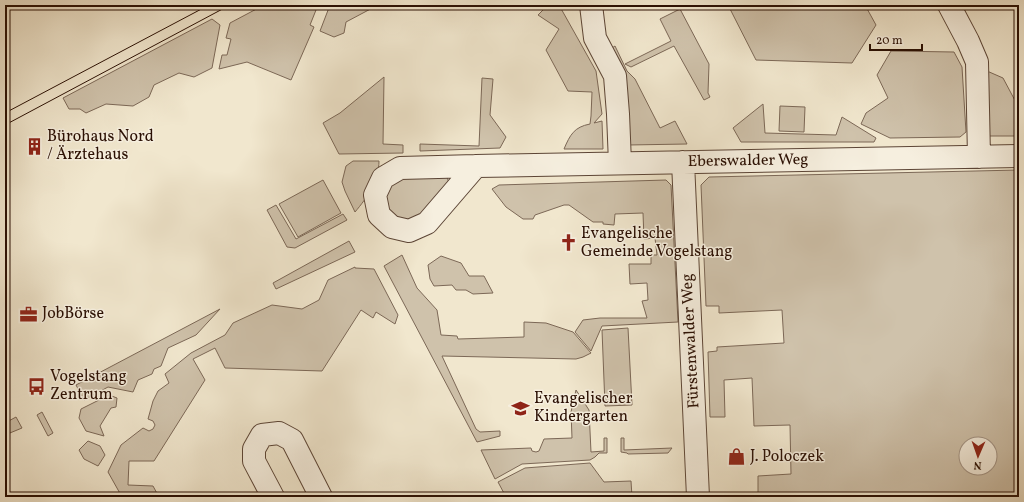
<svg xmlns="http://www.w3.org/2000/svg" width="1024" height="502" viewBox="0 0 1024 502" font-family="Vollkorn,serif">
	<rect width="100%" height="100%" fill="#f1e7ce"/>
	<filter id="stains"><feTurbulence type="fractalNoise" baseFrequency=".005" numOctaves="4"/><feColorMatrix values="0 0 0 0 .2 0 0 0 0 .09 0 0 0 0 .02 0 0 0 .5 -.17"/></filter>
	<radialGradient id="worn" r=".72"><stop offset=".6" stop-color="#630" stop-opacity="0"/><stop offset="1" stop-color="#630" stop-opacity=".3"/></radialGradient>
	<path fill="#cfc2ab" stroke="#7c6857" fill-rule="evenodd" d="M264,5H318L310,25L314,27L291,80L247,62L219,69L222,55H227L231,39L226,38L230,23Z
		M330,5H378L346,22L344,33L334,37L320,31Z
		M548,5H559L596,71L602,114L594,123L602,121L603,149H564C570,135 574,127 590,124L591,116L592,92L568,91L546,50L559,29L538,15Z
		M728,5H865L876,25L852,63L756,60Z
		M680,9L709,64L708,93L710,97L704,100L674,46L631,67L625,64L671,41L660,19Z
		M212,19L220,25L212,68L194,77L179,73L154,85L149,97L133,106L106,104L86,113L80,109H69L63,98Z
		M615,46L627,71L635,79L660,128L675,121L687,144L628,145L609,50Z
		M891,51L954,52L962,67L966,132L960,137L890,138L861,124L866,113L888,98L877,75Z
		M987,71L1003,78L1019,108V136H989Z
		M384,77L383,144L403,145V153L339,154L323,123L340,113Z
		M482,78L493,79L490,115L506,137L500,148L420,151V144L479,146Z
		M763,104L765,133L836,135L842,117L876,138L874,142H741L733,128Z
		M780,106L805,107L804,132L779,131Z
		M353,161H379C379,180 367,198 355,212L345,191L342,182L346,166Z
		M1019,170V497H758V476L791,474L790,425L754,426L752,378L724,380L725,417H710L708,352L717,351V347L784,343L782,310L719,313V306H706L701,185L709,177ZM966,444H990V468H966Z
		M446,175L450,185L421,217L409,223L397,221L382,199L388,184L402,176Z
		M323,180L341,213L298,237L279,204Z
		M666,180L671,185L678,322L602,326L591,351L575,332L583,320L600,318H647L642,301L648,300L647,283L630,284L629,264H651V255H657L655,238L644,239L643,213L615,214L614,225L603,224V222H593L569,205H564L535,215L533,219H523L506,207L492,189L499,185Z
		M276,205L296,239L343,214L347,220L295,248L287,247L267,210Z
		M349,241L355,252L276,289L273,283Z
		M402,255L417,288L437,310L441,335L457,336L458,339L524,337V322L546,323L573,332L591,353L583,357L576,359L442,356L476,429L480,432L500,431V436L477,442L384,266Z
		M441,256L461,263L469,276H484L493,293L473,294L466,290H456L452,285L434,286L430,279L428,265Z
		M355,267V268L374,269L398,315L395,324L376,312L373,318L361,310L322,371L225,368L215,348L193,359L205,380L154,461H129L128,485L153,486L159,497H122L108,472L121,445L143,428L149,431L153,429L155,425L153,421L148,419L153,401L158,391L169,383L165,374L191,353L225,335L233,323L272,305L302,309L319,300L328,280Z
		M220,309L196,335L168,348L161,366L154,369L152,374L138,380L133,392L108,387L84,400L76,385Z
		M628,328L632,405L605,406L602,330Z
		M576,390L589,410L591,452L604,451V438H607V453H599L595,457L590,460L522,464L495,479L481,450L531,448L532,451L536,452L539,451L544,439L572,438L571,412Z
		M109,395L117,398L116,407L111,408L100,426L104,436L86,431L79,418L81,409Z
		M42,412L53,433L48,436L37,415Z
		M16,417L22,428L5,435V423Z
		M621,438H624V450L672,448L668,453L628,454L627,453L621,452Z
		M88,441L100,446L105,455L98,466L84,459L79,450Z
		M590,463L604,482L631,481L632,497H506L498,482L525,468Z"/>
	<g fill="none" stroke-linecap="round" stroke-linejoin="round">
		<defs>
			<path id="minor" d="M591,5L595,38L615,76L618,114L620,163
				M949,5L968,41L977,62L979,157
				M683,162L698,497
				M476,166L427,223L409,231L392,227L379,215L375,195L383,178L400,168L476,166L1019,156
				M273,497L254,461V449L262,435L279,433L292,440L321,497"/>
		</defs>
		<use href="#minor" stroke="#5c4536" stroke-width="24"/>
		<use href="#minor" stroke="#f6efdf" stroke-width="22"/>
		<path stroke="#2a0f03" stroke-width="1" d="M5,113L209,5
			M5,125L230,5"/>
	</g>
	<defs>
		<symbol id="building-bare" viewBox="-9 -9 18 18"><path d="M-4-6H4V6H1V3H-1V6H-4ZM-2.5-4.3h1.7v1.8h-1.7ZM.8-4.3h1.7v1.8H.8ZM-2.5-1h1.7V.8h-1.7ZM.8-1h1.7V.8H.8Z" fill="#8f2418" stroke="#f6efdf" stroke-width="2.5" paint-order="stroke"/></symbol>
		<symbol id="church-bare" viewBox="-9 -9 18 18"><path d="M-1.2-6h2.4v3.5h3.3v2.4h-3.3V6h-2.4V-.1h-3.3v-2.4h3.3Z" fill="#8f2418" stroke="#f6efdf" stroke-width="2.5" paint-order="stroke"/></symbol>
		<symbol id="office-bare" viewBox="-9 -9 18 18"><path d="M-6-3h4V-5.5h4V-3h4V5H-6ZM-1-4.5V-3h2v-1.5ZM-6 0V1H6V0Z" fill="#8f2418" stroke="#f6efdf" stroke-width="2.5" paint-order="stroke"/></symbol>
		<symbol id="bus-bare" viewBox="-9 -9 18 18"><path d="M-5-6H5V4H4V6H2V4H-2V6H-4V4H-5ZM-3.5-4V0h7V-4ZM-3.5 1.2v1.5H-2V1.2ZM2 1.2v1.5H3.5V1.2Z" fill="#8f2418" stroke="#f6efdf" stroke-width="2.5" paint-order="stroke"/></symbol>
		<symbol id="school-bare" viewBox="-9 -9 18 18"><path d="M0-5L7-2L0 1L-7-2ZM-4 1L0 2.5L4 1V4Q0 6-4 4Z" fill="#8f2418" stroke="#f6efdf" stroke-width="2.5" paint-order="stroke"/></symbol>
		<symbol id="shop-bare" viewBox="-9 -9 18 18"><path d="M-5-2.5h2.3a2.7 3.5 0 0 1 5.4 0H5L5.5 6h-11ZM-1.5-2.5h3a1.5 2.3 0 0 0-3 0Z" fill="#8f2418" stroke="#f6efdf" stroke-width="2.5" paint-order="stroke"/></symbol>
	</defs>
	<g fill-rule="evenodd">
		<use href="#building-bare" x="22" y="134" width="25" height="25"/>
		<use href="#church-bare" x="556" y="230" width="25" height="25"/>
		<use href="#office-bare" x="16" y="302" width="25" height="25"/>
		<use href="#bus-bare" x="24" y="374" width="25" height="25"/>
		<use href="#school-bare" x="508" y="396" width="25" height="25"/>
		<use href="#shop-bare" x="724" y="444" width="25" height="25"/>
	</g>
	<g text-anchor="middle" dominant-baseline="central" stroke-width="3" stroke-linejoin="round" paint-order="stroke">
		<g font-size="16" fill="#2a0f03" stroke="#f6efdf" text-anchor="start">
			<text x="47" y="137">Bürohaus Nord<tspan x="47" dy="18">/ Ärztehaus</tspan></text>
			<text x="581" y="234">Evangelische<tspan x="581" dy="18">Gemeinde Vogelstang</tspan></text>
			<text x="42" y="314">JobBörse</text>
			<text x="50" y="377">Vogelstang<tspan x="50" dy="18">Zentrum</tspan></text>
			<text x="534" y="399">Evangelischer<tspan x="534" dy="18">Kindergarten</tspan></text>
			<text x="750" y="457">J. Poloczek</text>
		</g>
		<g font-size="16" fill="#2a0f03" stroke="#f6efdf">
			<text transform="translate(748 161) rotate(-1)">Eberswalder Weg</text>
			<text transform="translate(691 341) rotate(-93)">Fürstenwalder Weg</text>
		</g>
	</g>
	<rect width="1024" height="502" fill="none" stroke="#f1e7ce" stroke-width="20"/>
	<rect x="6" y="6" width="1012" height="490" fill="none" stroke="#2a0f03" stroke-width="2"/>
	<rect x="10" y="10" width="1004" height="482" fill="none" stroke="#2a0f03"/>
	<g transform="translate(978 456) rotate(182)"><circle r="19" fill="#f6efdf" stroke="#a49587"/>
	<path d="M0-3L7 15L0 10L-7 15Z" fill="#8f2418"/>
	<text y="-6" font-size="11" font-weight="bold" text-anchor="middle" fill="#2a0f03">N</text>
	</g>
	<path d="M870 44v6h52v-6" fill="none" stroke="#2a0f03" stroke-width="2"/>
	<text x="876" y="44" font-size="12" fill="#2a0f03" stroke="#f6efdf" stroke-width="3" paint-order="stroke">20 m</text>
	<rect width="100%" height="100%" filter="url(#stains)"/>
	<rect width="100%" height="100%" fill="url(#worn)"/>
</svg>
